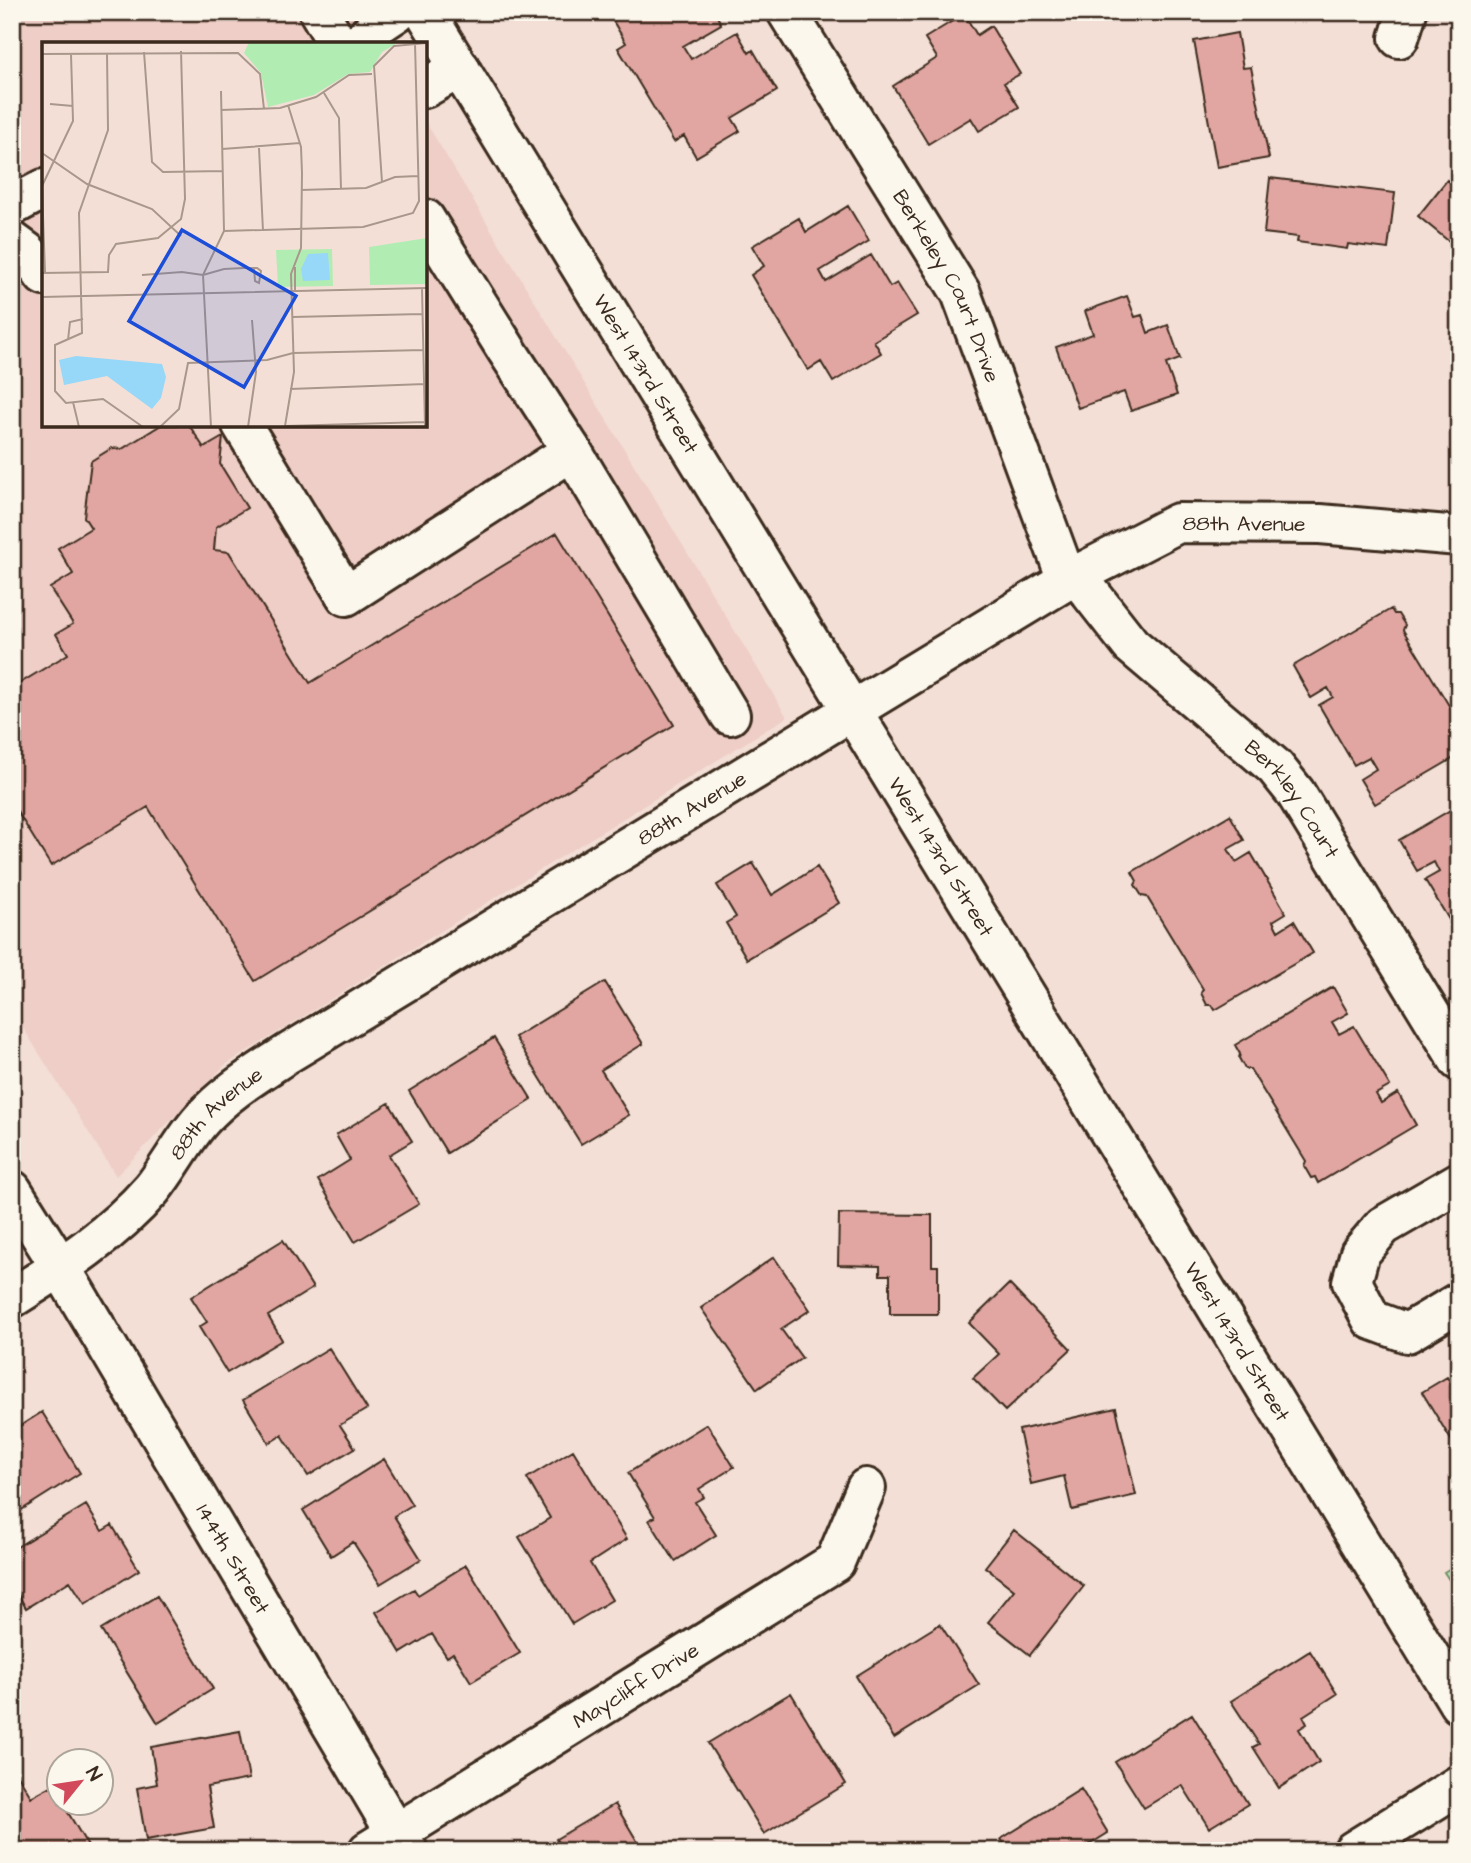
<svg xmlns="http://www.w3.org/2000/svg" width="1471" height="1863" viewBox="0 0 1471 1863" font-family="'Architects Daughter',sans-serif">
	<rect width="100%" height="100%" fill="#f3dfd6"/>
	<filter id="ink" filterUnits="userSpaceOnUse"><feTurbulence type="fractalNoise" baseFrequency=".0143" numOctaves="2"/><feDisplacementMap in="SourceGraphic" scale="14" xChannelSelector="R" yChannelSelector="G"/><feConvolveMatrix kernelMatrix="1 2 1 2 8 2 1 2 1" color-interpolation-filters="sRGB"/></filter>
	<g filter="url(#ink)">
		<path fill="#eecec6" d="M12,12H359L378,44H44V425H425V121L787,717L225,1065L116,1176L12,1010Z"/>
		<path fill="#b1edb3" stroke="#768c68" stroke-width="2" d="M1459,1563V1595L1444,1572Z"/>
		<path fill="#e1a6a1" stroke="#3b2a1e" stroke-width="2" d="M628,12H715L721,24L683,46L691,59L737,32L749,53L753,50L777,91L732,118L740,131L696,157L684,136L674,142L618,48L626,43L613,21Z
			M964,14L977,35L991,26L1020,74L1004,83L1019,107L979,131L971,118L928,144L893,86L937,58L925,38Z
			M1237,33L1243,68L1251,67L1269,158L1217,167L1194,41Z
			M1270,178L1395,193L1388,249L1348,244L1347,249L1297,242L1298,237L1264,233Z
			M1447,180L1459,189V237L1452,244L1418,216Z
			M848,206L869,241L820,271L826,282L871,255L890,287L897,283L917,315L874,341L881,353L833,382L821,362L808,370L751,275L764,266L752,246L799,218L806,232Z
			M1127,296L1135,317L1142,315L1148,333L1168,325L1180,359L1166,364L1177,395L1131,411L1124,392L1078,408L1056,347L1093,334L1085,311Z
			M161,425H189L204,448L223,437L220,464L247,508L216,527L214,550L229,552L310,683L557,533L674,725L255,981L148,807L51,866L12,803V688L68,654L56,634L73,624L50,588L73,574L58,548L91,528L84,517L91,461L112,448L122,449Z
			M1391,609L1394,614H1398L1405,625L1403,630L1459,722V755L1375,804L1360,779L1376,769L1369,757L1354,765L1319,705L1333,697L1328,688L1311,698L1293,666Z
			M1459,805V936L1425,880L1439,872L1434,862L1417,871L1399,840Z
			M1230,815L1244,840L1228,849L1236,862L1251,853L1286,913L1273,921L1278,931L1294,921L1313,953L1215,1010L1212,1005H1207L1201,993L1203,989L1147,897L1142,896L1135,885L1137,881L1132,872Z
			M753,863L772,895L817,867L839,903L747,959L726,923L736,917L717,885Z
			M605,982L643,1044L601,1070L629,1115L581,1144L515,1037Z
			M1333,987L1348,1013L1332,1022L1339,1034L1354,1026L1390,1086L1376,1094L1381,1103L1398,1093L1416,1125L1318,1183L1315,1177L1311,1178L1304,1166L1306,1161L1250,1069H1245L1239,1058L1240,1054L1235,1045Z
			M494,1038L532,1100L447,1153L409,1091Z
			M389,1103L412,1141L389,1155L419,1204L355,1242L318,1180L350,1160L336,1135Z
			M839,1214L932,1215V1266H938V1314H890V1275H880V1266L838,1265Z
			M283,1240L313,1288L268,1316L282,1340L227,1373L199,1327L207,1322L191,1297Z
			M774,1257L810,1310L781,1329L802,1358L757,1389L701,1308Z
			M1009,1284L1071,1349L1005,1411L973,1378L999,1354L969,1323Z
			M329,1348L367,1409L340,1425L355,1448L308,1476L282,1435L269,1443L243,1400Z
			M1447,1377L1457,1393L1459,1391V1453L1422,1392Z
			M1116,1408L1136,1495L1072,1510L1064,1476L1031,1484L1019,1430Z
			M42,1412L80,1473L12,1516V1431Z
			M707,1424L734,1467L699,1489L704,1497L695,1502L716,1535L675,1561L649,1520L655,1517L628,1473Z
			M573,1450L627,1539L590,1563L612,1600L572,1624L519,1537L550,1518L527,1478Z
			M384,1459L412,1505L394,1516L421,1559L380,1584L353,1542L331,1556L303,1510Z
			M86,1505L102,1531L112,1525L139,1570L85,1604L70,1581L26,1608L12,1585V1550Z
			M1014,1530L1084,1586L1030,1655L988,1622L1014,1590L985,1567Z
			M466,1565L520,1653L471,1682L453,1653L447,1657L432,1634L401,1653L376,1612L414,1589L418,1595Z
			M157,1596L213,1689L158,1723L101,1630Z
			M940,1624L979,1685L894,1738L856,1676Z
			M1310,1651L1337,1694L1303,1716L1307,1724L1299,1729L1319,1762L1279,1788L1253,1747L1259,1744L1231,1701Z
			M791,1693L846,1784L764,1834L708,1743Z
			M1192,1714L1248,1804L1209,1828L1182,1785L1144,1808L1115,1762Z
			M240,1731L249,1779L207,1787L214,1828L146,1840L137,1788L157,1784L151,1747Z
			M12,1765L31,1797L53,1785L60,1797V1804H63L89,1848L85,1851H12Z
			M1081,1789L1108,1833L1079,1851H1009L1001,1839Z
			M615,1804L643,1851H563L556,1839Z"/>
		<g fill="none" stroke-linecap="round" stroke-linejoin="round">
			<defs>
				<g id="minor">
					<path d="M319,12L338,44"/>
					<path id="s1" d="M787,12L961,293L1067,580"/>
					<path d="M1399,38L1407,12"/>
					<path d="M359,44L379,24L397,12"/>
					<path d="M425,88L460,68"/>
					<path d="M12,206L44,189"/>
					<path d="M425,219L506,349L572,451"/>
					<path d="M12,241L27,252L44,276"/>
					<path d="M242,425L346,596L572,451L730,715"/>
					<path id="s2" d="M1077,576L1131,645L1275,767L1295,792L1459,1061"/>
					<path d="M1459,1182L1383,1226L1360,1253L1352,1282L1372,1320L1407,1333L1459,1302"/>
					<path id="s3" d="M12,1190L61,1268L397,1835L408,1851"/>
					<path id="s4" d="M12,1298C62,1267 113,1234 152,1189C170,1167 183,1140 202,1119C226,1092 257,1074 287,1054L1067,580L1178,523L1320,524L1459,536"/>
					<path id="s5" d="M368,1851L835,1562L866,1488"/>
					<path d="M1353,1851L1459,1785"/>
				</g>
				<g id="major">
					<path id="s6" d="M425,12L1459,1704"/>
				</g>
			</defs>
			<use href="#minor" stroke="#3b2a1e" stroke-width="44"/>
			<use href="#major" stroke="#3b2a1e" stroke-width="44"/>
			<use href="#minor" stroke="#fbf7ec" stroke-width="38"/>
			<use href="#major" stroke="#fbf7ec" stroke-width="38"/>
		</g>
	</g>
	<g text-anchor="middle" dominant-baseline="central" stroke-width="6" stroke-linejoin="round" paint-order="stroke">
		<g font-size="21" fill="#3b2a1e" stroke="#fbf7ec">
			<text stroke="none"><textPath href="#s1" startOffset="318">Berkeley Court Drive</textPath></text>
			<text stroke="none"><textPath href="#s6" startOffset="424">West 143rd Street</textPath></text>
			<text stroke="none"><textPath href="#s4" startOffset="1475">88th Avenue</textPath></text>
			<text stroke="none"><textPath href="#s2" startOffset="312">Berkley Court</textPath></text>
			<text stroke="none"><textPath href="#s4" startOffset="845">88th Avenue</textPath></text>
			<text stroke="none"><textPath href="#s6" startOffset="990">West 143rd Street</textPath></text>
			<text stroke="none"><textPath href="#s4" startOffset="278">88th Avenue</textPath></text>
			<text stroke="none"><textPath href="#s6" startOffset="1558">West 143rd Street</textPath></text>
			<text stroke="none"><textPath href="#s3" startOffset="430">144th Street</textPath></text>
			<text stroke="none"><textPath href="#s5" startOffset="315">Maycliff Drive</textPath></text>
		</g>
	</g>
	<g transform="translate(42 42)">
		<rect width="385" height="385" fill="#f3dfd6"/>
		<path d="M207,0H357L340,10L328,30L306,32L272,53L226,65L219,31L202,11ZM385,196V242L328,243L327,205ZM290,207L291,244L236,245L234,208Z" fill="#b1edb3"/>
		<path d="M286,211L288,238L261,239L259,227L266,212ZM34,314L120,322L124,335L119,356L110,367L65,334L22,343L17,318Z" fill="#97d7f8"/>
		<path fill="none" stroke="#a9978c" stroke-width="2" d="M102,10L110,120L121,130L181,129M65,11L66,88L37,171L40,291L13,303V349L24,361L61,357L101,385M0,12L196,11L218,32L222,67M282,51L297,76L299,147M8,62L31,64M246,63L259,105L260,131L259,206L249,232L252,330L243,384L383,380M179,68L238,66L274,55L307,33L330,32M217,106L221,189M180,107L258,101M0,111L45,142L110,167L139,194M340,140L332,24L352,4L385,1M0,144L31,79L29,12M0,145L3,231M259,148L324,146L353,135L376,134M182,189L321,185L371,171L377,159L373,1M253,225V249M0,231L66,230L67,213L74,202L116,196L139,177L143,157L139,9M100,233L140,230L161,233M161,233L182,227L202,226H215L219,229L217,241L213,239L212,226M380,246L383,385M0,255L385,246M250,275L380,272M26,298L28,280L41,277M248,347L383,342M31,360L37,385M118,385L137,367L146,321L225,318L251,311L382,308M169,385L161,233L182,189L179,49M206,385L214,330L210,278"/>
		<path fill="#1d4ed8" fill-opacity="0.15" stroke="#1d4ed8" stroke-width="3.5" d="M140,188L254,254L202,345L87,279Z"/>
		<rect width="385" height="385" fill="none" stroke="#3b2a1e" stroke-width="3.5"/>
	</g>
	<rect width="1471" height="1863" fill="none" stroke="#fbf7ec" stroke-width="42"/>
	<rect x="21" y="21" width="1429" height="1821" fill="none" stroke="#3b2a1e" stroke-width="2.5" filter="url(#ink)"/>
	<g transform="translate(80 1782) rotate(60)"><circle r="33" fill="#fbf7ec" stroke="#aea59a" stroke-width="2"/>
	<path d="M0-5L12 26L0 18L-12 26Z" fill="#d1495b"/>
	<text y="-10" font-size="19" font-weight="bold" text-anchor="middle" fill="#3b2a1e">N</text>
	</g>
</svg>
